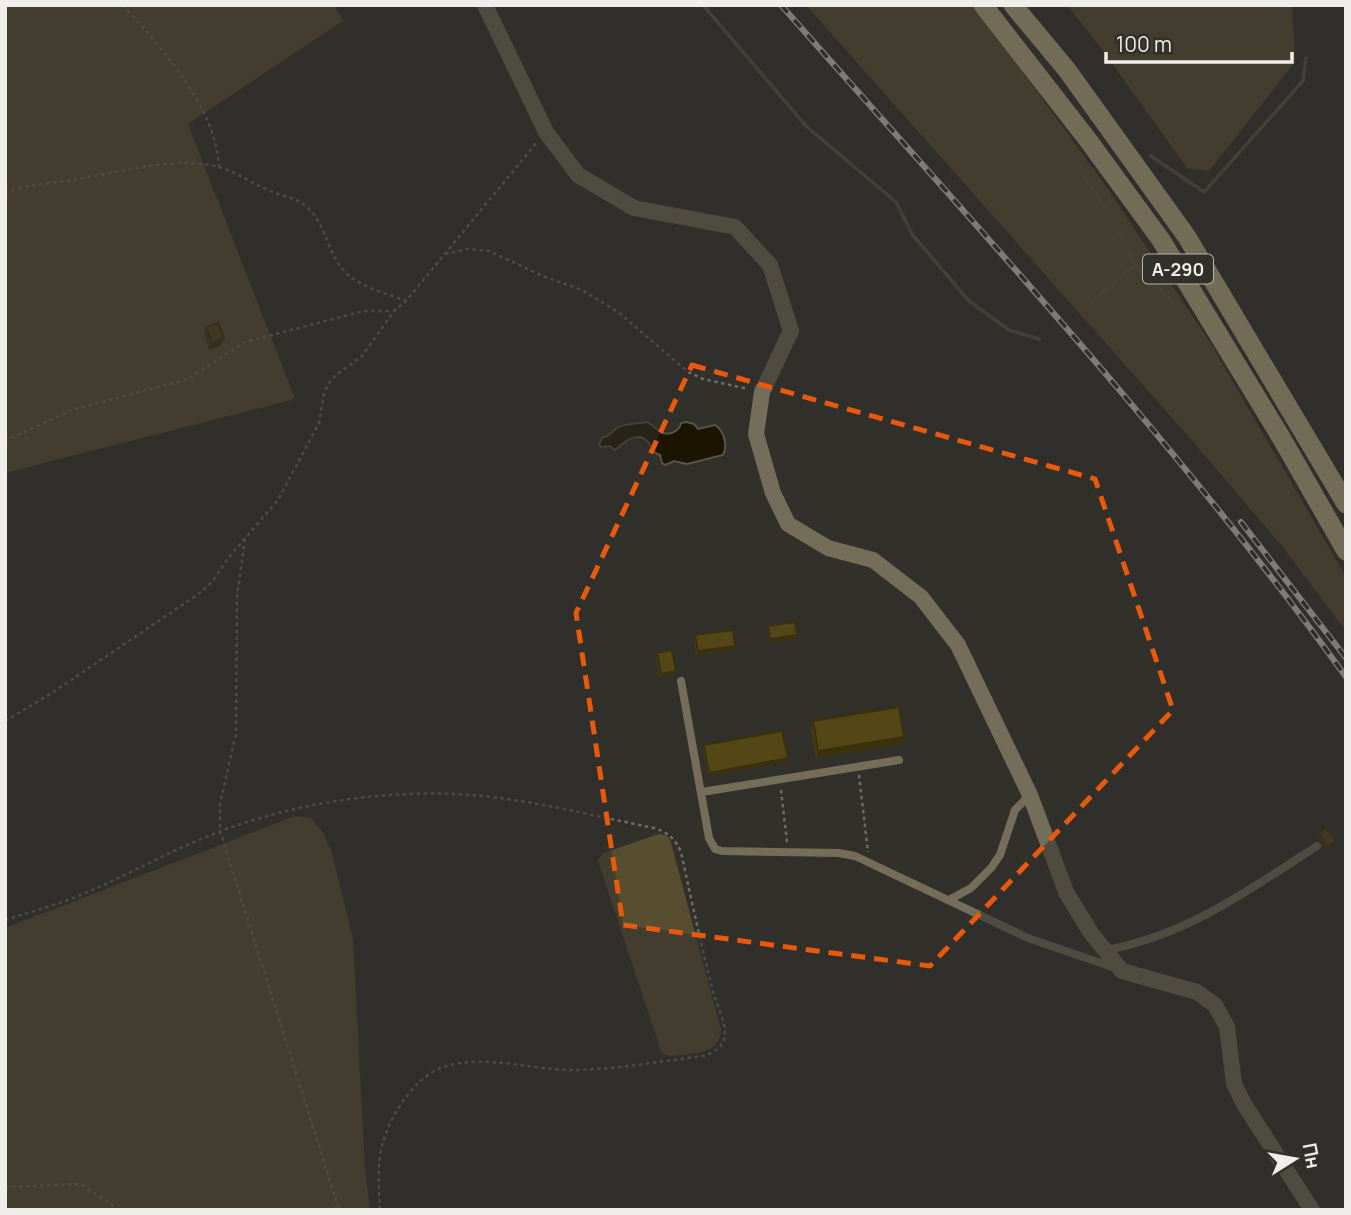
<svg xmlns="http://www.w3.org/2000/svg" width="1351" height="1215" viewBox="0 0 1351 1215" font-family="Manrope,sans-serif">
	<rect width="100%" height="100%" fill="#32302b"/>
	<path fill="#574e31" d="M5,5H334L343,21L188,124L295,399L5,473Z
		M806,5H974L1108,189L1211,344L1346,577V631L1282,546L1189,437Z
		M1067,5H1292L1295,62L1209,171L1187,168L1098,44Z
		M295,816L311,818L324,834L332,854L353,939L365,1170L370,1210H5V928Z
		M659,834L666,835L670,839L721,1030C720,1056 691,1053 670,1056L663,1054L661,1051L598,861L603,853Z"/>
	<path fill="#1b1400" stroke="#5b5546" stroke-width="2" d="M686,422L694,424L698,429L715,425C724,431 728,445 723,455L687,464L674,461L665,465L662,463L660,455C651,452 653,448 648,442C637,430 623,443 615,450L610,446L601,447L599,444L602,438C610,436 611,432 617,428C626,423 638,424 648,422C656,429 666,440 678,429C685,421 675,425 686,422Z"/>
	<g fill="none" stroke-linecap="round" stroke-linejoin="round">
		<path stroke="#5b5546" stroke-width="3.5" d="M703,5L806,126L896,202L912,234L969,301L1009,330L1039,339
			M1151,156L1204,192L1303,81L1306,58
			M1073,157L1120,233L1135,265L1181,311
			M1087,306L1135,265"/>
		<path stroke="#6d6b66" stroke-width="2.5" stroke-dasharray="3.5 3.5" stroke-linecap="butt" d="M123,5C161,47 217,109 219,167
			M5,193C28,184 54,183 78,179C120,172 168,158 210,165C234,169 251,184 273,192C285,197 297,198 307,207C326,224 327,252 344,271C359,287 386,293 406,301
			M445,254L468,249L489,251L543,276L582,290L618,312L688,372L703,379L748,389
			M5,441L72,410L188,379L245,342L364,311H392
			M245,539L237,596L236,733L220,804V831L339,1210
			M5,721L52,693L197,595L212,582L229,557L278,500L319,423L324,393L329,383L335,376L362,356L394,311L406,301L538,141
			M859,775L868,852
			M781,790L787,842
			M5,920C30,912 57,905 81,895C128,875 173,849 221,831C300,802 387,789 471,795C533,800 594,816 654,828C668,832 675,839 681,852C691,898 701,945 713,991C716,1004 725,1020 725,1033C725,1046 715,1052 704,1056C660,1061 615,1070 571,1070C542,1070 514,1062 485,1062C469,1061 453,1063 438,1069C411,1082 389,1118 382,1146C377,1166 379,1189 380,1210
			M5,1187L81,1184L119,1210"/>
		<path stroke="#736d59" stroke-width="8" d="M681,681L709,838L715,849L722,851L839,853L855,856L1028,938L1118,969
			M702,792L899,760
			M949,900L971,888L991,868L1000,855L1015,810L1030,795
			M1105,950C1184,937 1251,889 1317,846"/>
		<path stroke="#736d59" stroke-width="16" d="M485,5L546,132L578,175L634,208L735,227L770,265L791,331L762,392L756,434L773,493L788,524L828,548L873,560L921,597L958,645L1030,795L1066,892L1091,933L1122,971L1197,992L1215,1005L1227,1027L1234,1084L1244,1104L1312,1210"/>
		<path stroke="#c2b488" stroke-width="19" d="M983,5L1088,140L1161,240L1282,439L1346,551
			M1013,5L1067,70L1187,237L1346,504"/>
		<defs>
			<path id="rail" d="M781,5C974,224 1175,440 1346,677
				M1241,522L1346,658"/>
		</defs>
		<use href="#rail" stroke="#dad9d5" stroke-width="6"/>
		<use href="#rail" stroke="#32302b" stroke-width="3.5" stroke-dasharray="10" stroke-linecap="butt"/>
	</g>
	<path fill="#483c13" d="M206,327L221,345L209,350L204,334Z
		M768,626L797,635L796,639L769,642L767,629Z
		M695,635L734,650L696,655L694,639Z
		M657,653L674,675L659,677L656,657Z
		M813,721L901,744L816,758L811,729Z
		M704,745L786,762L708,776L703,749Z
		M1319,833L1336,841L1334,845L1327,850L1317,836Z"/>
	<path fill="#3b310f" d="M224,338L221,345L209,350L212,343Z
		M797,635L796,639L769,642L770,639Z
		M735,646L734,650L696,655L698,651Z
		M676,671L674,675L659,677L661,674Z
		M904,737L901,744L816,758L818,751Z
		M788,758L786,762L708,776L709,773Z
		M1336,841L1334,845L1327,850L1328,847Z"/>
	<path fill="#544616" stroke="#3b310f" stroke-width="2" d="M218,323L224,338L212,343L206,327Z
		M795,622L797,635L770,639L768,626Z
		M733,630L735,646L698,651L695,635Z
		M672,650L676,671L661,674L657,653Z
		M899,707L904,737L818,751L813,721Z
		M782,731L788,758L709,773L704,745Z
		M1326,828L1336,841L1328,847L1319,833Z"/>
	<path d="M0 0H1351V1215H0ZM692,365L1095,479L1173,710L930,966L623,925L576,613Z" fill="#32302b" fill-opacity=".55" fill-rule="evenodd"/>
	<path fill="none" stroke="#e8590c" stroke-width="5" stroke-dasharray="14 9" stroke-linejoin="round" d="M692,365L1095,479L1173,710L930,966L623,925L576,613Z"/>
	<g text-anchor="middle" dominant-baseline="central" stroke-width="6" stroke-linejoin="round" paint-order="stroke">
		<rect fill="#32302b" stroke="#b6b5b1" stroke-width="2" x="1143" y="254.5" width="70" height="29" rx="5"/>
		<g font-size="18" font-weight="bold" fill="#efeeea">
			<text x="1178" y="269">А-290</text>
		</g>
	</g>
	<rect width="1351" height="1215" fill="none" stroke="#efeeea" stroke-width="14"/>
	<g transform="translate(1295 1159) rotate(79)" stroke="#32302b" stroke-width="5" paint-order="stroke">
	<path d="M0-5L12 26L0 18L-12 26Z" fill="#efeeea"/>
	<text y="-10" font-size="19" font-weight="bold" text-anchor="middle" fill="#efeeea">Пн</text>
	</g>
	<path d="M1106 52v10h186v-10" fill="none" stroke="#efeeea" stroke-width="3.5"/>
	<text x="1116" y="52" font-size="21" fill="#efeeea" stroke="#32302b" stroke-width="5" paint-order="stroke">100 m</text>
</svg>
